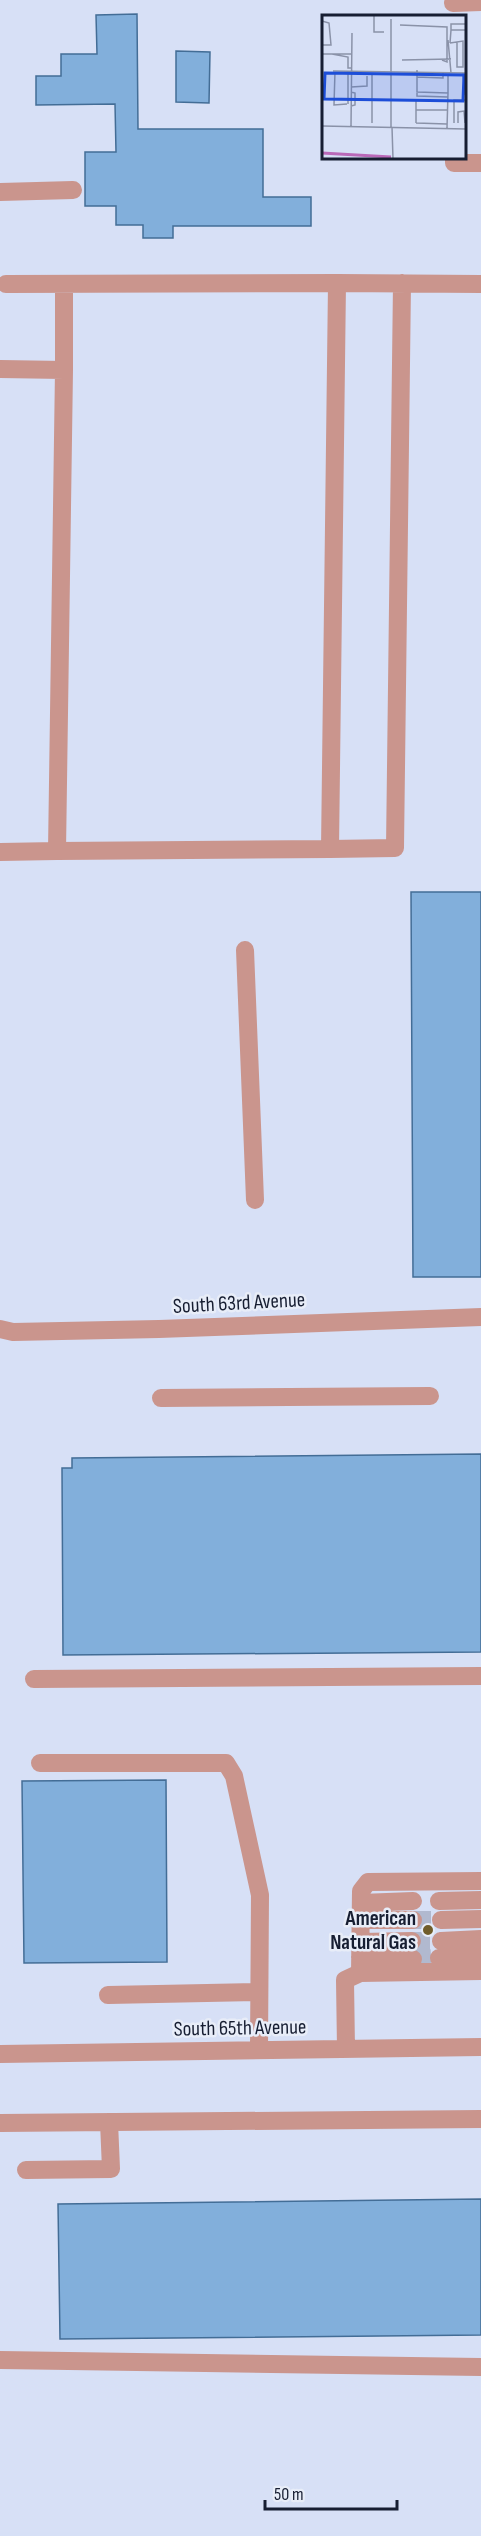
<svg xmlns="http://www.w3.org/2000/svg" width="481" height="2536" viewBox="0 0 481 2536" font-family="'Sofia Sans Condensed',sans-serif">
	<rect width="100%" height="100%" fill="#d7e0f6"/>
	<path fill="#82afdb" stroke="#436d96" stroke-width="1.5" d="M137,14L138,129H263V197H311V226H173V238H143V225H116V206H85V152H116L115,104L36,105V76H61V54H97L96,15Z
		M176,51L210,52L209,103L176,102Z
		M411,892H481V1277H413Z
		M481,1454V1652L63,1655L62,1468H72V1458Z
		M166,1780L167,1962L24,1963L22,1781Z
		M481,2199V2335L60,2339L58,2204Z"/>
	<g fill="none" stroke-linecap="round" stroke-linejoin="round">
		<path stroke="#b1b9cf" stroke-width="18" stroke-dasharray="18 9" stroke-linecap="butt" d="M413,1920H441
			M412,1941H441
			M413,1959L439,1958"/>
		<path stroke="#ca958d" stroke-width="18" d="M453,3L481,2
			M454,158V163H481
			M0,192L73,190
			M337,283L481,284
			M6,284L337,283L330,849L57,851
			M64,284V370
			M0,369L64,370L57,851L0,852
			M330,849L395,848L402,283
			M245,950L255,1200
			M0,1329L13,1332L159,1329L481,1317
			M161,1398L430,1396
			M34,1679L481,1676
			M40,1763H226L234,1776L260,1895L259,2050
			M439,1901L481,1900
			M361,1903L413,1901
			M361,1920H413
			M441,1920L481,1919
			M441,1941L481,1939
			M361,1942L412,1941
			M360,1957L413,1959
			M439,1958L481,1957
			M360,1973L361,1891L368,1882L481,1881
			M108,1995L259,1992
			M346,2049L345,1980L360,1973L481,1971
			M0,2054L481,2047
			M0,2123L481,2119
			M26,2170L111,2169L109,2122
			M0,2360L481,2367"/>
	</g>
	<circle fill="#705d2b" stroke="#e8edf8" stroke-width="2" cx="428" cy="1930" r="6"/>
	<g text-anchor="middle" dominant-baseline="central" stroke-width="5" stroke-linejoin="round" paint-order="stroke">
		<g font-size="21" fill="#171e32" stroke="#e8edf8">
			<text transform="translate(239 1303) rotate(-3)">South 63rd Avenue</text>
			<text transform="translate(240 2028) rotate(-1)">South 65th Avenue</text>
		</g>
		<g font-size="21" font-weight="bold" fill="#171e32" stroke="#e8edf8" text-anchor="end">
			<text x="416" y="1918">American<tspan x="416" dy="24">Natural Gas</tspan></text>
		</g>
	</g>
	<g transform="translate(322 15)">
		<rect width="144" height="144" fill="#d7e0f6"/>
		<path fill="none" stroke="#ba69b8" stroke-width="3" d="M0,138L69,142"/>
		<path fill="none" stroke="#8a92a8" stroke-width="1.5" d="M52,0V17H62M0,6L7,8L9,30H0M78,10L125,12V47L120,45M129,15V9H144M126,25L129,58M128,28L141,26V52H135V27M128,28L129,15H144M0,39H29M10,39L26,42V53H29M80,45L129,44M95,55V62L121,63V57M11,56L144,58M13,56L12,90L25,89M26,57V89M141,58L143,80M95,62V77L126,78V60M29,72L45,71V61M95,77V81L126,82M94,86V108M29,91L33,90V78L29,77M94,95H125M50,108V60M94,108L125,109M132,108V85H144M136,108V97L142,96L143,108M0,111L144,114M29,111L30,18M69,112V4M70,112L71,144M125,113L126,78"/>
		<path fill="#1d4ed8" fill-opacity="0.15" stroke="#1d4ed8" stroke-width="3" d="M3,58L142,60L141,86L2,84Z"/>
		<rect width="144" height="144" fill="none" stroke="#171e32" stroke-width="3"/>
	</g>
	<path d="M265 2500v9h132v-9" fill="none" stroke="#171e32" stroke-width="3"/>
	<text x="274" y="2500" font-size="18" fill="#171e32" stroke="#e8edf8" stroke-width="4.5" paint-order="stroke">50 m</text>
</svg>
